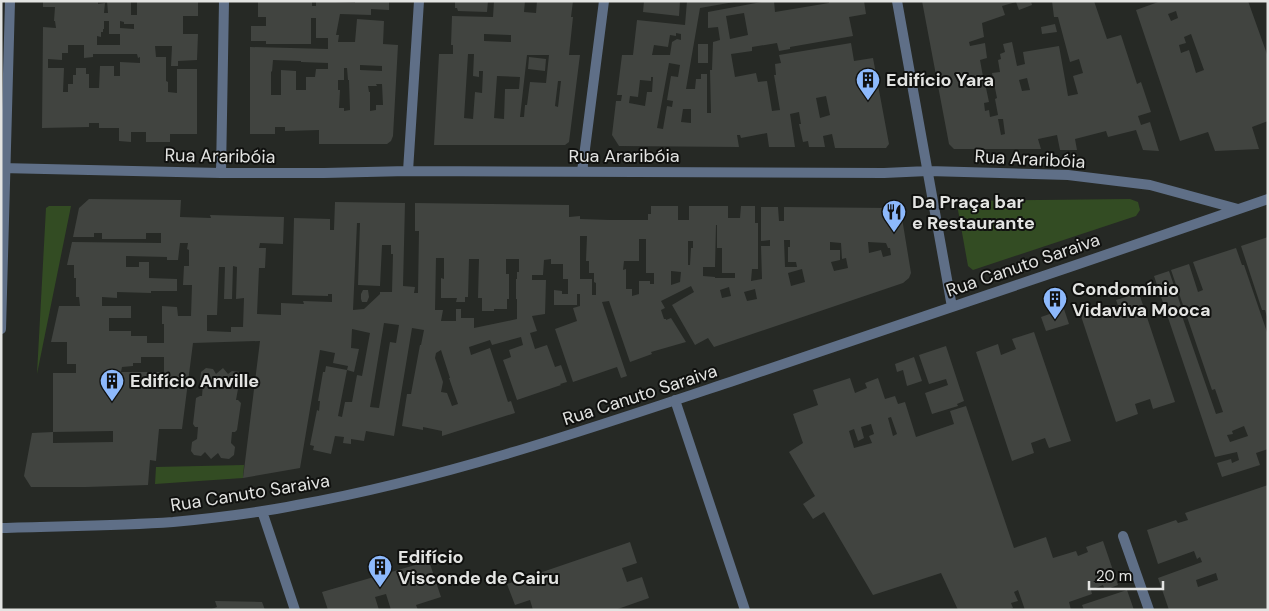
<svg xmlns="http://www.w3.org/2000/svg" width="1269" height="611" viewBox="0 0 1269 611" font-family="'DM Sans',sans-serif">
	<rect width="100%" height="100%" fill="#262925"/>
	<path fill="#334c23" d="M1130,199L1138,202L1140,210L1136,216L973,270L968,266L958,210L960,204L964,201Z
		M49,206H71L37,374L46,208Z
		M244,465L243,478L155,484L156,467Z"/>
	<path fill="#414440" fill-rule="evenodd" d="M43,1H98V4L105,3L104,13H108L107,1H131V15H137V1H198V16H183V34H198L197,60L178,61V66H171L172,46H155L156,57H166V81L168,82V92L177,93V69H197V134H170V142H146V132H131V142L119,141V128H99V123H89V127L42,128L43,27L56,28L55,21H54L55,7H43ZM104,21H109V34H120V45H97V36L101,37V32H103V29H104ZM120,21L124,22V24H134V29L120,28ZM68,45H84V58L93,57V54H137L138,58L140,57V63L120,62V76H114V66H100L99,88H89V74H86V68H76V75H73V84H68V92H63L64,68H48V59L62,60V53H68Z
		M258,1H312V6H316V1L355,3V1H389V10L371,9V15L340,14L336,35H339L338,42H355L357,19L384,21L383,44L398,45L393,136L391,141L387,144H319V130L285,131V127H275V134H250V47L328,49V38H316V18H311V44H266V41H251V26H266V17H258ZM273,60L301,61V62L328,63V69H316L315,77H306V90H296V71L281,70V95H271V71L272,72ZM360,65L382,66V71L360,70ZM344,68H347L348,80H349L350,110L344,111V108H339L340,90H338V80H344ZM376,84H382L383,105H376V110L370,111V92H369L368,86H377Z
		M455,1H488L487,12L458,11L457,8H455Z
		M494,1H525L524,12L536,13L537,1H573L571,17H573L569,55H580L569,142L565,145H434L439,54H453V45H451L452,16L493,17ZM484,34L511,35V42L484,41ZM468,54H474L473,76L479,77V71H483L482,93L475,92L473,119L464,118ZM527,55H549L546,83L530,82L527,105H525L524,117H520ZM497,76L520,77L519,89H505L504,119L494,118ZM558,81H561L558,107L555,106Z
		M644,1H680L679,16L643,12Z
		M687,1H734V2L700,8L686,89H695L696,79H701V74H707V113H711L710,70H712L713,42L720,40L718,27L708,28V12L767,1H774L775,12L829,3V1H864L866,14L849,17L853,36L790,47V49L779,51L777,43L752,47V51L731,54L735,77L756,73L758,82L767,81L772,111L780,110L774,75H776L775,64L781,63L779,55L851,43L854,61L873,58L889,144L886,148H835L832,134L823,136L825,147H809L808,141L803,142L799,124H801L799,112L790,114L795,147H769L767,133L741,138L740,135H737L739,147L619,146L612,135L616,101H621L622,95H617L622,55H633L637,20L685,25ZM744,13L748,35L730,39L726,16ZM676,33L681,34V40L677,39L672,42L670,55H652L654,45L668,47L670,35L676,36ZM669,63L680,65L678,77L671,76L667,100L673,101L672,107L667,106L663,129L657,128ZM651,77H653L652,92H647L645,106L629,103L630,96L638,97L640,80L651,81ZM826,96L830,115L820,118L816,98ZM683,109H691V123L681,122Z
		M922,1H1031L1032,5L1019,10L1016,2L1002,6L1005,15L982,23L984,37L969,42L970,46L985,43L987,58L980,60L984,82L991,80L993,87L986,88L989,102L984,103L985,111L989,110L990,117L998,115L995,99L997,98L992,73L1000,72L998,60L1001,59L1000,54L1005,52L1003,44L1012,42L1017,66L1025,64L1023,52L1059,46L1068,96L1078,94L1073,76L1083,73L1079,59L1070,62L1058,17H1054L1052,1H1094L1107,39L1121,35L1137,84L1141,82L1151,112L1138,116L1141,125L1150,122L1159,151L1143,150L1136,130L1108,137L1106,131L1075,139L1077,150H1060L1057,135L1038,139L1041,149H954L949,144ZM1027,78L1030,90L1022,91L1019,80ZM998,119H1003L1005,134L1001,135Z
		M1161,1H1248L1268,57V121L1252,127L1259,149L1215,151L1208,132L1180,141L1136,10ZM1176,11L1178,18L1171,21L1168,14ZM1191,34L1204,70L1196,73L1189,50L1181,53L1179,45L1186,43L1184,37Z
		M1055,24L1057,32L1042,34L1041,27Z
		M698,44H708V63H698Z
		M529,57L546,59L545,71L528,69Z
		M89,199L181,200L180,217L211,218L210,215L284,217L283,244L260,243L259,248H266L265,268H259L257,314L281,315V303L304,304L303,301L332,302V294H328V296L292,295L294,218L330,219V230H334L335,202L405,203L403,286L415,287L414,293H418L419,231H415V203L569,205V217L580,216V219L610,220H648V214H651V206H678V220H689V206H728V218H740L741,206H755V223H758V269H752L751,281L762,279L761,246H770V240L761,241V207H778L779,221H784V207L890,208L902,218L911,273L909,278L903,283L714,347L708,338L695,345L672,305L694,292L691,286L661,301L665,308L661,310L664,319H666V320L671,318L686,342L651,352L652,354L630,362L609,301L602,302L627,376L621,378L617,367L573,382L555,329L577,321L573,308L580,306V294H577V305H554V290L562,291V294H568V279H563V264H551V259L544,260L543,275H532V280H546L545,314L532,316L537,331L530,333L535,349L547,345L555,367L561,365L567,382L560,384L561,385L517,400L503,360L511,357L509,350L523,345L521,337L492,345L490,340L469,347L471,355L490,348L508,402L511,401L515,413L442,436V431L423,427V430L402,426L407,394H411L420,345H421L424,330L412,328L394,436L366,431L364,441L351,439V444L343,443L344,437L335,436L331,454L313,450L314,446L310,445L317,410L319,411L320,401H318L323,372H325L326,366L347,370L338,416L342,417L345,402H352L357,375L362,376L370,333L352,329L351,348L359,349L354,372L347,370L348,366L333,363L335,353L320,350L300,468L243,478L260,341L193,343L182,429H159L156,461L150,460L148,485L86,487H31L24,476L32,433L53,432V443L113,442V431L53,432V373H76V364H67V342H51L59,306H80L79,297H76V278H74V265H67L72,242L161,243V233H146V239H102V233H94V237H73L79,208ZM357,223H360L358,285L380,286L382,245H391V254H393L392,292H380V294L364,309L353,310ZM716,225H717V248H722V273H735V278H715V277L703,276V267H715ZM580,236H587L586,261H589V273H594V282L596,283V295H592V279H580ZM639,239H646V273H654V284H650V281H639V294L632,296V289H626V269L623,270L624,261H639ZM784,240H790V247H788V262H796L797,267H785ZM688,241H693V248H691L690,265H688ZM830,242L841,243L842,259L846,258L848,268L834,271L831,262L840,260V250H830ZM868,242L886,243L888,248H890L891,255L883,257L881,250L869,253ZM180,243H188L187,249L189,250V266H184L183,285H192L191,316H178L177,307L162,306V324H164V343H147V336H131V331H109V318H131V306H102V297L117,298V292L151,293V291H177V279L149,278V262H139V267H126V256L167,257V260H178ZM436,258H444V279L441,278V298H457L456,302H465V297H468L469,259H479L478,298H482V311H494V309H507V299H509V274H506V259H519V272H517V279H516V299H517V319L474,328V318H461V309H456V321H441L443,310H435ZM233,266L237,267L236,299L244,298L243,327H231V332L207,331V315H217L219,267H225L224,299H232ZM802,269L805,282L791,286L788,273ZM671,271L681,272L680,282L671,285ZM729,287L731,296L722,298L720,290ZM755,289L757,299L747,301L744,292ZM384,323L399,325L396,343L390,342L379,408L370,407ZM441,350L450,378H449L458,404L452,406L447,393L441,392L443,382L435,358L436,353ZM141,357H164V372H121L122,367L133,366V363H141Z
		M1268,237V317H1267L1265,310H1262L1241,246Z
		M1236,248L1242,265H1244L1268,335V449L1256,453L1260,465L1222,477L1217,463L1231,459L1232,463L1239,460L1237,452L1215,457L1154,276L1169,271L1184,315L1182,316L1216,414L1223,412L1215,389L1212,390L1171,270L1189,264L1198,292L1203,290L1193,262ZM1244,426L1248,436L1230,442L1227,435L1233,434L1232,431Z
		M363,290H368L369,297L367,302H362L361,299V294Z
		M1139,293L1175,402L1153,409L1150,399L1135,404L1138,414L1116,422L1080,313L1102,305L1105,315L1120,311L1116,300Z
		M1064,309L1069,324L1046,331L1041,317Z
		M1034,332L1071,441L1049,448L1045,438L1031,443L1034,453L1012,461L976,352L998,344L1001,355L1016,349L1012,339Z
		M946,346L964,401L957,404L958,406L932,414L925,393L948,385L946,379L929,384L919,355Z
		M914,357L922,381L907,386L903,370L897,372L895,364Z
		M206,368L213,369L216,374L223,368L228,374L232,371L240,372L244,377L243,385L238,389L236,400H238L241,403L237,430L235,432H232L231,443L235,447L234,455L229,459L221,458L218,453L211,459L205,452L201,456L194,455L191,451L192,442L197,439L198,427H195L193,424L196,398L200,396H202L203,384L200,380L201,372Z
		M850,378L855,393L867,388L865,383L878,378L885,399L895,396L898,404L905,402L916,437L954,424L950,411L966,406L1014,548L1046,537L1053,558L1076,551L1078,556L1088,552L1086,547L1103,541L1118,585L1105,590L1103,585L1091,590L1092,594L1069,602L1071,610H1025L1018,590L1014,592L1018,601L1011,603L1013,608L1007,610H958L941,573L873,595L824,512L813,519L803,504L815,496L789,452L803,443L793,414L818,405L813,390ZM891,417L897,434L893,436L888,418ZM871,424L874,434L869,436L872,443L854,448L849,431L854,429L858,441L864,438L861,427Z
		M1268,485V610H1169L1158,578L1202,562L1200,557L1197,559L1194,551L1158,564L1147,530L1176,520L1178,523L1188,520L1185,513ZM1216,573L1218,580L1198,587L1196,580Z
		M630,542L637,563L622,568L627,582L642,577L649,598L615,610H533L530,600L515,605L507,584Z
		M429,561L441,597L416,605L418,610H391L386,594L375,597L379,610H328L322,592Z
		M1127,590L1134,610H1084L1082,605Z
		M215,601L262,602L265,610H209L217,607Z"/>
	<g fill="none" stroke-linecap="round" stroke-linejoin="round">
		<path stroke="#5f6f87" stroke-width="10" d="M1123,536L1149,610"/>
		<path stroke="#5f6f87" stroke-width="10" d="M897,1L952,307
			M1,168L221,173H324L408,171L884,173L928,171L1068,175L1150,185L1238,209
			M408,171L419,1
			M582,172L604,1
			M221,173L224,1
			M1,329L10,1
			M675,400L745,610
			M262,511L295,610
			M1,528C58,526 116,526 173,522C215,518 257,513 297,505C447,478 592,428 736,380C913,321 1091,260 1268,199"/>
	</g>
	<defs>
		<symbol id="building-pin" viewBox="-11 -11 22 30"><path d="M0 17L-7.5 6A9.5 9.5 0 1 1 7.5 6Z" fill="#8db9fc" stroke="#10110f"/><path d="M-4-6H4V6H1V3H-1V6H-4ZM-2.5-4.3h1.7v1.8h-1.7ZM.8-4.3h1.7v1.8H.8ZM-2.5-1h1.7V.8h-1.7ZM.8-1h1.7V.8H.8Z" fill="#111"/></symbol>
		<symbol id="restaurant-pin" viewBox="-11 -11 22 30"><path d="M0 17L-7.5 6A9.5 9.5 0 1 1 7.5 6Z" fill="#8db9fc" stroke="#10110f"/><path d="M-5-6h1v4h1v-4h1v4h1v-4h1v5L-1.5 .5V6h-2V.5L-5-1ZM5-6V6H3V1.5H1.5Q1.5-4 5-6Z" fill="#111"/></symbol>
	</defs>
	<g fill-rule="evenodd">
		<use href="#building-pin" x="854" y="66" width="28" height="38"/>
		<use href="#restaurant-pin" x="880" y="198" width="28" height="38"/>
		<use href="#building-pin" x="1041" y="285" width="28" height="38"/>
		<use href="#building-pin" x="98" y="367" width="28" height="38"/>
		<use href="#building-pin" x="366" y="553" width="28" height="38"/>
	</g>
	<g text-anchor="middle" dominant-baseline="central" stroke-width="4" stroke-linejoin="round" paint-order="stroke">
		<g font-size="18" font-weight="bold" fill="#e3e4e2" stroke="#10110f" text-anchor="start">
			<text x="886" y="80">Edifício Yara</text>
			<text x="912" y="202">Da Praça bar<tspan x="912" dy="21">e Restaurante</tspan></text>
			<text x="1072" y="289">Condomínio<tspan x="1072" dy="21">Vidaviva Mooca</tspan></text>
			<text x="130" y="381">Edifício Anville</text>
			<text x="398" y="557">Edifício<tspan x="398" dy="21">Visconde de Cairu</tspan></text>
		</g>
		<g font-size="18" fill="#e3e4e2" stroke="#10110f">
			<text transform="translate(220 156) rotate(1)">Rua Araribóia</text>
			<text x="624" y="156">Rua Araribóia</text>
			<text transform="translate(1030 159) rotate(3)">Rua Araribóia</text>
			<text transform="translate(1023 265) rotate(-19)">Rua Canuto Saraiva</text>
			<text transform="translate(640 395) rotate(-18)">Rua Canuto Saraiva</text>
			<text transform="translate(250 493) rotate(-9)">Rua Canuto Saraiva</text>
		</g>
	</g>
	<rect width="1269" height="611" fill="none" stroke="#e3e4e2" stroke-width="5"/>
	<path d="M1089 581v8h74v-8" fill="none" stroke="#e3e4e2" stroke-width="2.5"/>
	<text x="1096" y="581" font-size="15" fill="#e3e4e2" stroke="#10110f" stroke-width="4" paint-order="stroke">20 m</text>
</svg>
